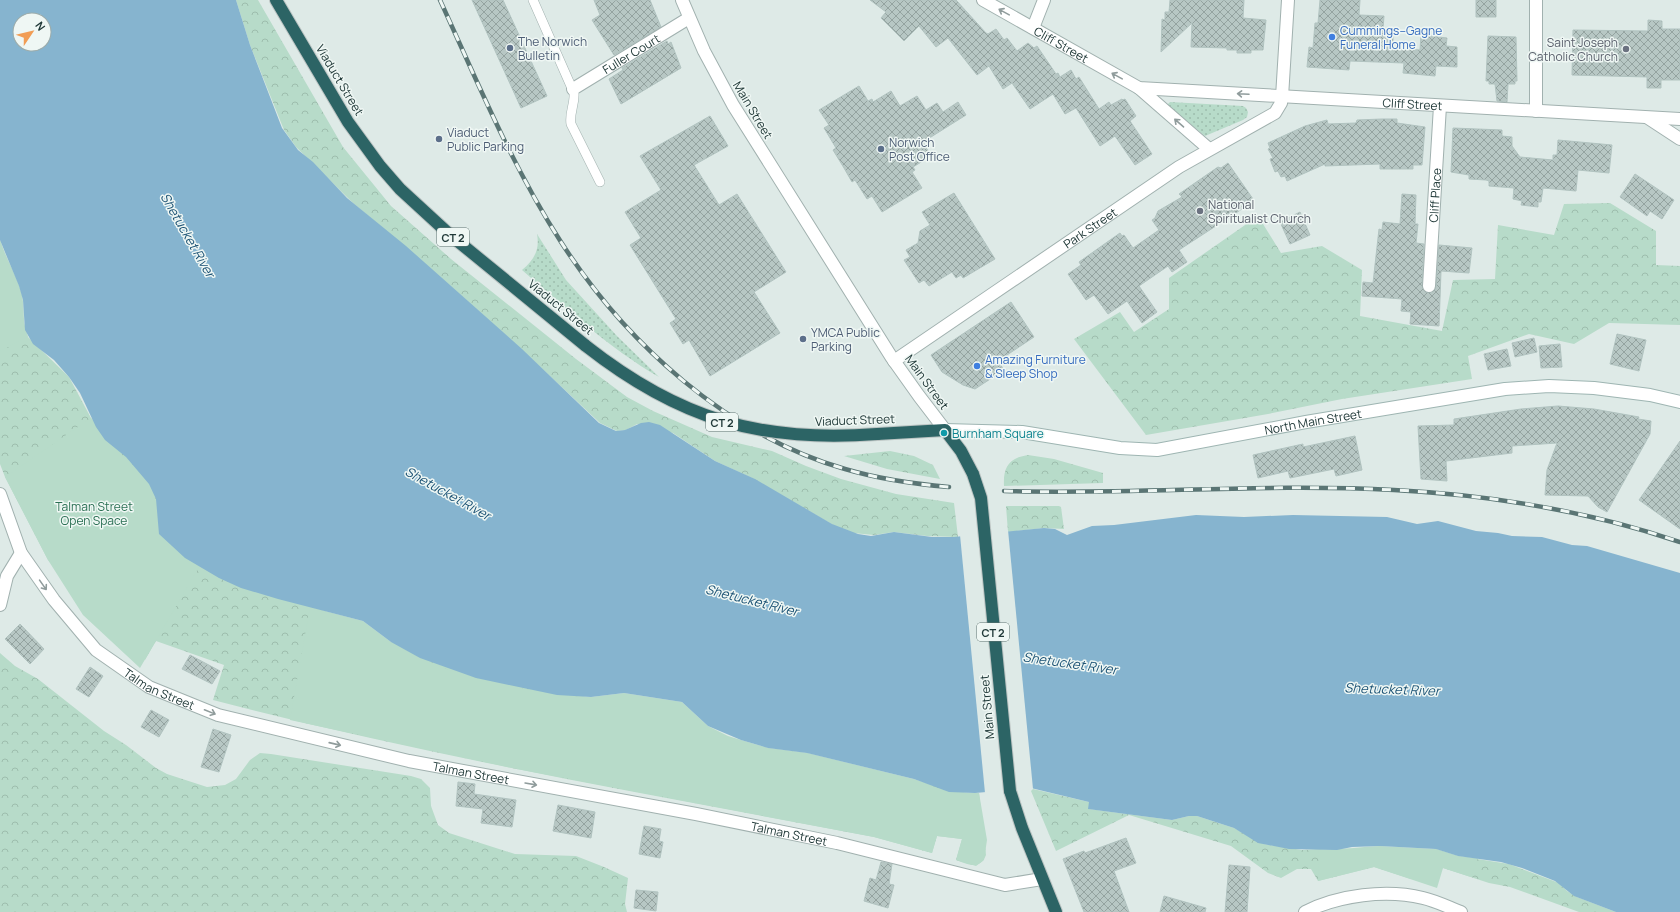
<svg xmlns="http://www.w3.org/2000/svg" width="1680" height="912" viewBox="0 0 1680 912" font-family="Manrope,sans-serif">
	<defs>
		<pattern id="grass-dots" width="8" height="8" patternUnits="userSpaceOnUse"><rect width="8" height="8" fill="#b7dbc9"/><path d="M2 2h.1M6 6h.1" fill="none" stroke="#9dbdad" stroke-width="1.8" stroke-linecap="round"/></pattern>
		<pattern id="forest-crowns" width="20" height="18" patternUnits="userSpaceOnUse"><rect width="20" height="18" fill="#b7dbc9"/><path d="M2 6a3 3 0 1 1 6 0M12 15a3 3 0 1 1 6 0" fill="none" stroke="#9dbdad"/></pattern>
		<pattern id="building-cross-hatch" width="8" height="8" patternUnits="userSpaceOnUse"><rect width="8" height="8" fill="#b7c7c4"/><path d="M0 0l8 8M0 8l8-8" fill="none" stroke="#94a3a0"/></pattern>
	</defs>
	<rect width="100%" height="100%" fill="#deeae7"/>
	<path fill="url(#grass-dots)" d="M1170,102L1243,106L1246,108L1248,112L1247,117L1243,120L1205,136L1167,105Z
		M537,234L566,280L617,336L659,377C609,348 566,308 522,270C534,260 540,250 537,234Z"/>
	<path fill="url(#forest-crowns)" d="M236,0H258L343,147L391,206L451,259L576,359L627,397L653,411L712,437L772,451L806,466L841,479L896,494L954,503L958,537L927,536L894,532L874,535L853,533L840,529L752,478L715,461L673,433L637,424L626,430L617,431L600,423L520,348L422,261L353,203L296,147L284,130L250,45Z
		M1610,203L1656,231V265L1680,266V325L1609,323L1574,344L1529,334L1468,356L1472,379L1342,399L1268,414L1146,435L1074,339L1120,312L1134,332L1169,309V278L1258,216L1281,253L1322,246L1362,270L1360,316L1442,331L1453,280L1495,279L1498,225L1554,235L1564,204Z
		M0,239L28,337L69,377L91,418L322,610L391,642L768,748L807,753L967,793H979L986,855C980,871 967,864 956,860L962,839L937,836L932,853L874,837C653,795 431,757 213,700L224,665L156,641L145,660L48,560L5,477L0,464Z
		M890,451L914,456L933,465L940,479L887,469L844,456Z
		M1028,455L1054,459L1103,473V483L1004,486C1003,467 1009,458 1028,455Z
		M1006,506H1059L1061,507L1064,529L1044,528L1008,532Z
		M0,653L15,666L38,679L104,731L126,745L156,768L167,774L207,787L225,785L236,779L250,760L260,753L271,754L411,776L421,779L430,788L431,806L438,825L449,833L515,854L576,856L604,867L628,878L625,904L627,912H0Z
		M1033,789L1089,802V809L1172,820L1189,816H1197L1234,828L1264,844L1302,850L1319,849V864L1436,849L1458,856L1509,864L1559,883L1567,891L1577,897L1616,912H1579L1510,887L1489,883L1443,868L1411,879L1374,867L1318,881L1311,869H1297L1281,878L1268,873L1231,846L1129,815L1056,851L1031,791Z"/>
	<path fill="#b7dbc9" d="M0,240C6,259 17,275 22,295C25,309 22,324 28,337L0,351Z
		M91,418C105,444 131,459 148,482C157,493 155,504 158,517C164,544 178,552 199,567L140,668L83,615L48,560L5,477Z
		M310,607L363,621L391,642L420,658L447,669L487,681L557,695L591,697L624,693L682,702L708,726L728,736L754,744L768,748L807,753L914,779L949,792L979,793L987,840L984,860L976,866L956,860L962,839L937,836L932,853L874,837L517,769L290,720Z
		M1380,846L1436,849L1458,856L1478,858L1471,877L1443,868L1437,888L1374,867L1318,881L1319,849C1340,850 1360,847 1380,846Z"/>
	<path fill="#86b4cf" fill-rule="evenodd" d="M0,0H236L250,45L282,128L298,150L313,162L347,198L406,246L522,349L599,423L616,431L625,430L641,423L649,422L660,425L715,461L755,479L832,524L858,534L871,536L894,532L932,537H954L1044,528L1055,529L1067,535L1092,526L1114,525L1196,515L1244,517L1293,515L1387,517L1417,524L1438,521L1476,531L1498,533L1512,536L1542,537L1572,545L1587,546L1680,573V912H1616L1574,896L1555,881L1522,868L1501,862L1458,856L1436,849L1380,846L1352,847L1337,850L1289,849L1258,843L1234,828L1197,816H1189L1172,820L1088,809L1089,802L1031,788L975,793L949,792L914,779L807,753L768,748L741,740L708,726L682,702L624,693L591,697L557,695L476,678L420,658L391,642L363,621L278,599L241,588L219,578L185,558L159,534L156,499L149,484L126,457L105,440L96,427L80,393L69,377L54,360L33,344L25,330L23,300L19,286L0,240ZM20,20H44V44H20Z"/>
	<path fill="#deeae7" d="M1008,530L1033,789L985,793L960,535Z"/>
	<path fill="url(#building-cross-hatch)" stroke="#b1c3c0" d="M472,0H503L547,96L521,108Z
		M594,0H650L661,27L614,55L592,20L600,15Z
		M870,0H956L986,33L988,34L996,29L1004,40L1007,38L1017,51L1028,43L1034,48L1037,46L1056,74L1058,73L1060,77L1071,70L1076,79L1079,77L1099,109L1109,102L1111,105L1122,99L1123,100L1125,99L1136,116L1130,121L1152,154L1135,165L1115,136L1100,146L1076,108L1065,114L1053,94L1030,109L1012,83L1003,89L989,66L977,75L948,38L936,47L919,26L904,41L881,18L886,12Z
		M1170,0H1244L1243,18L1266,20L1263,50H1251V53H1237V50H1227V48L1191,47L1192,23L1161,52L1162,19L1165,20V12H1169Z
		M1320,0H1360L1359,15L1384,16L1383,29H1387L1386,33H1393V48L1420,50L1421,35L1447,38L1446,46L1457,47V67L1436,66L1435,76L1403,73L1404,63L1350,61L1349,70L1307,67L1309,47L1313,48L1315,23H1318Z
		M1476,0H1496V17H1476Z
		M1648,20L1662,21V29H1680V80H1661V88H1647V77L1572,75L1573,30L1648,31Z
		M1488,36L1516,37L1517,81H1515V84H1508L1507,102L1497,101L1495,84H1489V81H1486Z
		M667,41L668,44L671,42L681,68L621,104L609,79L623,70L622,68Z
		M859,86L868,101L872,99L873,102L891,91L900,106L917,96L926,110L937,103L943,112L958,102L966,115L923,142L931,156L913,167L915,170L912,172L922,188L882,212L872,196L867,199L855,180L852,182L844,168L833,150L836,148L824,128L829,125L819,110Z
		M710,116L728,146L694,165L719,205L737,194L786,272L754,292L780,333L710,376L689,340L683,344L670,323L676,319L630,245L641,238L625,212L661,190L640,156Z
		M1382,119H1397V123L1425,127L1422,165H1413V169H1380V164L1325,166V164L1287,181L1285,176L1281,177L1278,171L1275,172L1270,159L1273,158L1268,149L1270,148L1268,143L1305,126L1327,120L1328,124L1356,123L1357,120Z
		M1453,128L1502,130V136L1512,137V146L1520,157L1553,160V155H1557L1558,140L1612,145L1609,173L1578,170L1576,191L1543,188L1541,202H1538V207L1521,205L1522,201L1513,199L1514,188L1489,186V181L1486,180L1469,179V175L1451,172Z
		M1228,163L1253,199L1243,206L1245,207L1179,250L1187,262L1172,272L1168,266L1139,286L1157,312L1142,323L1127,301L1108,314L1094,295L1086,300L1068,274L1081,265L1079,262L1120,233L1122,236L1124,235L1133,248L1159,230L1152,220L1155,218L1158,211L1182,197L1179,194L1218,167L1221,168Z
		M1635,174L1674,200L1662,219L1650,211L1647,216L1620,197Z
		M954,193L995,259L963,278L961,275L956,278L952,272L929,286L924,280L919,283L904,260L910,257L906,250L918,243L920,231L930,225L922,212Z
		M1402,194L1416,195L1415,224H1418L1416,243L1424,244L1422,286L1425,292L1432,293L1436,287L1439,245L1472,248L1469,273L1441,271L1439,326L1410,324L1411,312L1401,311L1402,299L1362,296L1363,282L1373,283L1379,229L1382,230L1383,222L1400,224Z
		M1300,212L1310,235L1290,244L1280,222Z
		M1011,302L1034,337L998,361L1004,370L975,389L963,385L942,372L931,355Z
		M1617,334L1646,340L1639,371L1610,364Z
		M1534,338L1537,352L1515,357L1512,343Z
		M1560,344L1562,367L1541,368L1539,346Z
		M1507,349L1511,366L1488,370L1484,354Z
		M1558,406L1594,409L1639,417L1638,419L1651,421L1650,434L1607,512L1598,507L1588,496L1545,495L1547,470L1557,443L1512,446V453L1446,461L1447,481L1421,479L1418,426L1454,425V419L1521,409Z
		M1355,436L1362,470L1336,476L1334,469L1290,478L1288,471L1258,478L1253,455L1303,444V447Z
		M1680,441V529L1639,500Z
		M20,624L44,649L30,664L5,639Z
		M190,655L220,671L212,684L182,669Z
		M90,667L103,676L89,697L76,689Z
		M151,710L169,720L159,737L141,727Z
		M213,729L231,735L219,772L201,767Z
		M458,782L475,784L474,794L516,800L512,827L481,823L483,809L456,806Z
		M558,805L595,812L591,838L553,831Z
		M644,826L661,829L659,841L663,842L660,858L639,854Z
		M1126,838L1136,863L1114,871L1129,912H1084L1063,859L1084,851L1085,853Z
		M881,862L892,864L889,884L894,885L888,908L864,901L870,878L876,880Z
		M1229,865L1250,867L1247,912H1225Z
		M636,890L658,892L656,911L634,908Z
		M1164,896L1206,908L1205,912H1160Z"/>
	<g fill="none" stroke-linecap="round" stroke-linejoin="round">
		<defs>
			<path id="lane" d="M533,0L574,93C575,104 569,113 571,124L600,182"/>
			<g id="street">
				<path d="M682,0L704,51L733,105L892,358L919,396L945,430"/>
				<path id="s1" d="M983,0L1139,88L1680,119"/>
				<path d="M1536,0V111"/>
				<path d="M1033,28L1044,0"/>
				<path d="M1139,88L1209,149"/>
				<path id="s2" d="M573,89L689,18"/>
				<path d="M1648,118L1680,139"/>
				<path id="s3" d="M1429,286L1440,106"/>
				<path id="s4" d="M894,361L1179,167L1275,113L1281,103L1282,97L1288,0"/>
				<path id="s5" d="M0,494L21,553L54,600L96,650L149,687L218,715L409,761L696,814L837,843L1005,885L1042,879"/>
				<path d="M0,605L7,576L21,553"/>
				<path d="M1305,912C1339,895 1386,889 1423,898C1436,901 1448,907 1461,912"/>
			</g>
			<g id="secondary">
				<path id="s6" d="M945,430L1022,432L1120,448L1157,450L1306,422L1505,389L1549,386L1594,388L1650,395L1680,402"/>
			</g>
			<path id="highway" d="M276,0L348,122L380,166L400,189L449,234L586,346
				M877,434L945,430L961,451L973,474
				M1010,791L1022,828L1056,912"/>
		</defs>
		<use href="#lane" stroke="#a1b1af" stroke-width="10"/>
		<use href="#street" stroke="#a1b1af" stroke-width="14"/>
		<use href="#secondary" stroke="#9eb5b2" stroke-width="14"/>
		<use href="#highway" stroke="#bcc4c3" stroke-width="14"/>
		<use href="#lane" stroke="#fff" stroke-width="9"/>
		<use href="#street" stroke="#fff" stroke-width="12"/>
		<use href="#secondary" stroke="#fff" stroke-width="12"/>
		<use href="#highway" stroke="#2c6465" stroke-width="12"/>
		<defs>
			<path id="rail" d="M440,0C477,81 512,166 561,242C626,343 727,435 845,469C879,479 914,484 949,487
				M1004,491C1134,495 1264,483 1394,490C1492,495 1588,511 1680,542"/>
		</defs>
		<use href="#rail" stroke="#5a7574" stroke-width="4.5"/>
		<use href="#rail" stroke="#eff7f4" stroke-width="3" stroke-dasharray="9" stroke-linecap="butt"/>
		<defs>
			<path id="highway-bridge" d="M586,346C679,419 760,443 877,434
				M973,474L981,498L1010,791"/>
		</defs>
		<use href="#highway-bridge" stroke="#bcc4c3" stroke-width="14" stroke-linecap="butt"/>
		<use href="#highway-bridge" stroke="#2c6465" stroke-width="12"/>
	</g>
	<defs><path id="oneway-shaft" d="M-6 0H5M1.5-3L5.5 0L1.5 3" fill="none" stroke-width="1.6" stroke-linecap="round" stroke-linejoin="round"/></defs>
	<g stroke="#909c9c">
		<use href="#oneway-shaft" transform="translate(1004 12) rotate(-151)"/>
		<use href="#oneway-shaft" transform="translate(1117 76) rotate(-151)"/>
		<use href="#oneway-shaft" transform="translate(1243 94) rotate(-177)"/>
		<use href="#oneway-shaft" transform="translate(1179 123) rotate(-139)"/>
		<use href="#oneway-shaft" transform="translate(43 585) rotate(55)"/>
		<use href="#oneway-shaft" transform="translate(210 712) rotate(22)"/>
		<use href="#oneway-shaft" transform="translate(335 744) rotate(13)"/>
		<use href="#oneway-shaft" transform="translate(531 784) rotate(10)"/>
	</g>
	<g fill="#3f7fe0" stroke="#eff7f4" stroke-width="1.5">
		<circle cx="1332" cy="37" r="4"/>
		<circle cx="977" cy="366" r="4"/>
	</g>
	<g fill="#5c6f8a" stroke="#eff7f4" stroke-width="1.5">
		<circle cx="510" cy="48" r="4"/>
		<circle cx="439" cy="139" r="4"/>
		<circle cx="881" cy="149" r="4"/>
		<circle cx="803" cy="339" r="4"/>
	</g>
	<g fill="#6b7280" stroke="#eff7f4" stroke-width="1.5">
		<circle cx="1626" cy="49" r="4"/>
		<circle cx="1200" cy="211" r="4"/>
	</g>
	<circle fill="#0f9aa8" stroke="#eff7f4" stroke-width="1.5" cx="944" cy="433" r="4"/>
	<g text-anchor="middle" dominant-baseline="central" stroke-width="3" stroke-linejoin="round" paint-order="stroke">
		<g fill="#eff7f4" stroke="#5e7270" stroke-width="1">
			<rect x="437" y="228" width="32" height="18" rx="3"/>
			<rect x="706" y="413" width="32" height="18" rx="3"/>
			<rect x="977" y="623" width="32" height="18" rx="3"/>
		</g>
		<g font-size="11" font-weight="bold" fill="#203938">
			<text x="453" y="237">CT 2</text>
			<text x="722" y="422">CT 2</text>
			<text x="993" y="632">CT 2</text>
		</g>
		<g font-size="12" fill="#366cbe" stroke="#eff7f4" text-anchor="start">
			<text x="1340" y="30">Cummings–Gagne<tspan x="1340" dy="14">Funeral Home</tspan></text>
			<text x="985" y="359">Amazing Furniture<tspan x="985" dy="14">&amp; Sleep Shop</tspan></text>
		</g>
		<g font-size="12" fill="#4e5e75" stroke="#eff7f4" text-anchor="start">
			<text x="518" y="41">The Norwich<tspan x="518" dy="14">Bulletin</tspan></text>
			<text x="447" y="132">Viaduct<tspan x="447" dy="14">Public Parking</tspan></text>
			<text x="889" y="142">Norwich<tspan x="889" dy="14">Post Office</tspan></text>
			<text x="811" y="332">YMCA Public<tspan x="811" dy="14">Parking</tspan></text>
		</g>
		<g font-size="12" fill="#5b616d" stroke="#eff7f4" text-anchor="end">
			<text x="1618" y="42">Saint Joseph<tspan x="1618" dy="14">Catholic Church</tspan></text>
			<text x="1208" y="204" text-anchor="start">National<tspan x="1208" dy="14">Spiritualist Church</tspan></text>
		</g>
		<g font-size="12" fill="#203938" stroke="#eff7f4">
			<text stroke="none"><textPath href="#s1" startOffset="90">Cliff Street</textPath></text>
			<text stroke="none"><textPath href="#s2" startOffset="68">Fuller Court</textPath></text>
			<text transform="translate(340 80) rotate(59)">Viaduct Street</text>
			<text stroke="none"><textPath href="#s1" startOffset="453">Cliff Street</textPath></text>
			<text transform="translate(753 110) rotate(59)">Main Street</text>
			<text stroke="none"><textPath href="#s3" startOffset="91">Cliff Place</textPath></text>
			<text stroke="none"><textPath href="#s4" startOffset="237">Park Street</textPath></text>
			<text transform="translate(561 307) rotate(39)">Viaduct Street</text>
			<text transform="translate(927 382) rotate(54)">Main Street</text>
			<text transform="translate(855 420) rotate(-2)">Viaduct Street</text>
			<text stroke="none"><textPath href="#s6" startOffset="372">North Main Street</textPath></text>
			<text stroke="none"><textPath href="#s5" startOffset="260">Talman Street</textPath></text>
			<text transform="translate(987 707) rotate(-95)">Main Street</text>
			<text stroke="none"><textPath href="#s5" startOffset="584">Talman Street</textPath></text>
			<text stroke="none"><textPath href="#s5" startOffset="908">Talman Street</textPath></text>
		</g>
		<g font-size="12" fill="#0d838f" stroke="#eff7f4" text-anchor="start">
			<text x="952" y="433">Burnham Square</text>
		</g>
		<g font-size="12" fill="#2b7054" stroke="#eff7f4">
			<text x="94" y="506">Talman Street<tspan x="94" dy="14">Open Space</tspan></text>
		</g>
		<g font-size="13" font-style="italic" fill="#1b5274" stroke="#eff7f4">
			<text transform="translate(188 235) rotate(60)">Shetucket River</text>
			<text transform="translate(448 493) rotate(29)">Shetucket River</text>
			<text transform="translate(752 600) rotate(14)">Shetucket River</text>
			<text transform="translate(1070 663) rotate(8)">Shetucket River</text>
			<text transform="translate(1392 689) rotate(2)">Shetucket River</text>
		</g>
	</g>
	<g transform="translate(32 32) rotate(55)"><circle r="19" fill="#eff7f4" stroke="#9caba9"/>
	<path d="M0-3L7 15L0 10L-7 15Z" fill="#f19d55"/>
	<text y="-6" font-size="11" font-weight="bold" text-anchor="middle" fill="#203938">N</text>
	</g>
</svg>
